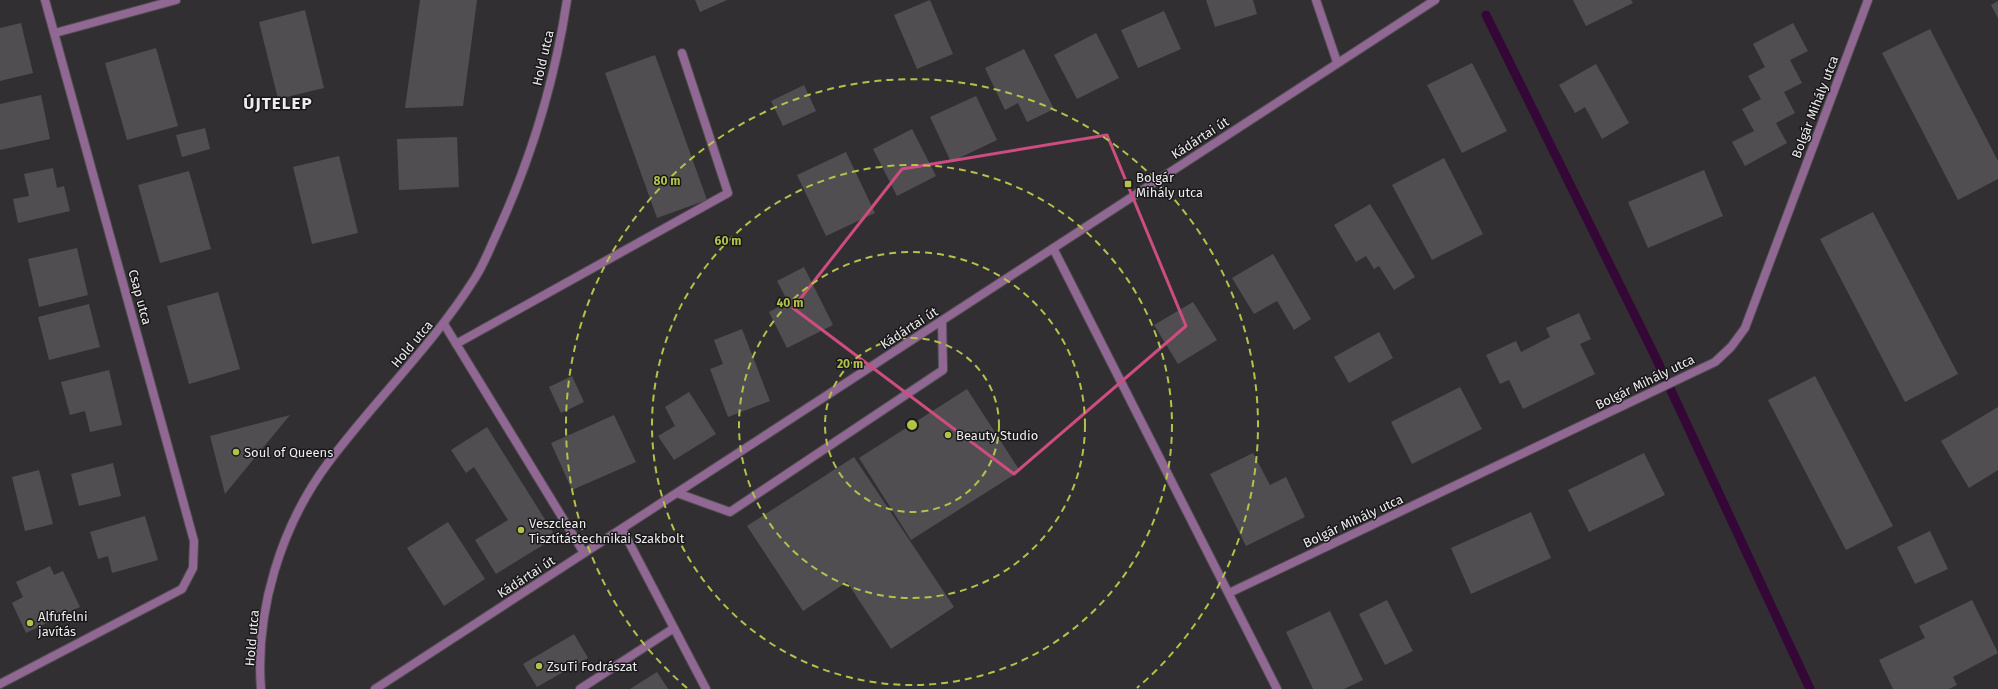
<svg xmlns="http://www.w3.org/2000/svg" width="1998" height="689" viewBox="0 0 1998 689" font-family="'Fira Sans',sans-serif">
	<rect width="100%" height="100%" fill="#322f32"/>
	<g fill="none" stroke-linecap="round" stroke-linejoin="round">
		<path stroke="#340737" stroke-width="9" d="M1486,15L1655,356L1810,689"/>
	</g>
	<path fill="#514e51" d="M420,0H477L463,106L405,108Z
		M695,0H727L700,12Z
		M930,0L953,54L917,69L894,15Z
		M1206,0H1253L1257,14L1215,27Z
		M1573,0H1631L1633,3L1586,26Z
		M1998,1V18L1991,5Z
		M305,10L324,88L278,99L259,22Z
		M1164,11L1181,49L1138,68L1121,30Z
		M21,23L33,73L0,81V28Z
		M1793,23L1808,51L1790,60L1802,83L1784,92L1795,113L1776,123L1787,143L1745,166L1732,142L1754,131L1742,109L1761,99L1748,76L1765,67L1753,44Z
		M1930,29L1998,161V179L1958,200L1882,53Z
		M1096,33L1119,78L1077,99L1054,55Z
		M156,48L178,126L127,140L105,63Z
		M1024,49L1054,109L1027,122L1018,103L1005,110L985,68Z
		M655,55L707,200L657,218L605,73Z
		M1472,63L1507,131L1462,153L1427,85Z
		M1596,64L1629,123L1602,139L1585,107L1575,113L1559,85Z
		M804,85L816,111L783,126L771,101Z
		M41,95L50,139L0,150V104Z
		M976,96L997,140L951,162L930,117Z
		M205,128L210,149L182,157L176,135Z
		M912,129L936,176L897,196L873,149Z
		M457,137L459,187L399,190L397,139Z
		M846,152L875,213L826,236L797,175Z
		M339,156L358,233L312,244L293,167Z
		M1444,158L1483,234L1432,260L1392,185Z
		M53,168L57,188L64,186L70,211L18,223L13,199L29,196L24,174Z
		M1704,170L1723,216L1648,248L1628,202Z
		M189,171L211,249L160,263L138,185Z
		M1370,204L1415,277L1394,290L1379,266L1374,269L1366,256L1356,262L1334,225Z
		M1873,212L1958,374L1905,402L1820,239Z
		M77,248L88,295L39,307L28,259Z
		M1273,254L1311,319L1294,330L1277,301L1254,314L1232,278Z
		M804,267L833,325L787,348L769,312L788,302L777,281Z
		M218,292L240,369L189,384L167,306Z
		M1193,302L1217,340L1178,364L1154,325Z
		M89,304L100,347L49,360L38,317Z
		M1579,313L1591,339L1580,344L1595,374L1523,409L1509,380L1500,384L1486,355L1516,341L1521,352L1550,337L1546,328Z
		M742,329L770,401L728,417L710,369L723,364L714,340Z
		M1379,332L1393,358L1349,383L1334,357Z
		M109,370L122,425L90,432L85,411L70,415L61,382Z
		M572,376L584,402L561,413L549,387Z
		M1815,376L1893,526L1846,550L1768,400Z
		M1460,387L1482,429L1412,464L1391,422Z
		M967,389L1020,471L911,540L859,458Z
		M689,392L716,434L674,460L658,436L675,426L665,407Z
		M1998,407V470L1969,488L1941,441Z
		M290,415L225,494L210,436Z
		M614,415L636,462L572,490L551,443Z
		M487,427L556,537L496,574L475,540L508,520L474,467L466,473L451,450Z
		M1253,453L1270,485L1286,477L1305,517L1246,546L1210,474Z
		M1644,453L1665,495L1589,532L1568,490Z
		M854,457L954,607L891,649L847,582L803,611L747,526Z
		M113,463L121,496L79,506L71,474Z
		M39,470L53,524L25,531L12,477Z
		M1531,512L1551,558L1471,594L1451,548Z
		M145,516L158,560L112,573L108,556L98,559L90,532Z
		M448,522L485,579L444,606L407,548Z
		M1930,531L1948,569L1915,584L1897,547Z
		M50,566L54,575L63,571L80,607L26,633L12,603L23,597L16,582Z
		M1387,600L1413,651L1385,665L1359,614Z
		M1972,600L1998,653L1953,677L1957,685L1949,689H1893L1879,660L1925,638L1919,626Z
		M1330,611L1363,680L1344,689H1313L1286,632Z
		M574,634L588,658L537,687L523,664Z
		M657,672L668,689H630Z"/>
	<g fill="none" stroke-linecap="round" stroke-linejoin="round">
		<defs>
			<path id="service" d="M677,493L730,512L943,370L942,321
				M622,529L706,689
				M580,689L674,628"/>
			<path id="minor" d="M1316,0L1337,62
				M55,33L176,0
				M1053,248L1277,689
				M444,324L584,553
				M456,344L728,193L682,53
				M1229,593L1715,362L1731,347L1745,328L1868,0
				M0,684L182,589L193,568L194,541L45,0
				M375,689L1435,0"/>
			<path id="tertiary" d="M261,689C255,611 281,526 328,463C375,400 433,345 475,278C484,264 490,248 497,233C531,159 555,80 567,0"/>
		</defs>
		<use href="#service" stroke="#504d50" stroke-width="10"/>
		<use href="#minor" stroke="#504d50" stroke-width="10"/>
		<use href="#tertiary" stroke="#504d50" stroke-width="10"/>
		<use href="#service" stroke="#916893" stroke-width="8"/>
		<use href="#minor" stroke="#916893" stroke-width="8"/>
		<use href="#tertiary" stroke="#916893" stroke-width="8"/>
	</g>
	<path fill="none" stroke="#cd4d80" stroke-width="3" stroke-linejoin="round" d="M1107,135L1186,326L1014,474L793,308L902,169Z"/>
	<g fill="none" stroke="#b4c24a" stroke-width="2" stroke-dasharray="7 5">
		<circle cx="912" cy="425" r="87"/>
		<circle cx="912" cy="425" r="173"/>
		<circle cx="912" cy="425" r="260"/>
		<path d="M687 688A346 346 0 1 1 1137 688"/>
	</g>
	<g fill="#b4c24a" stroke="#191819" stroke-width="1.5">
		<rect x="1124" y="180" width="8" height="8" rx="2"/>
		<circle cx="948" cy="435" r="4"/>
		<circle cx="236" cy="452" r="4"/>
		<circle cx="521" cy="530" r="4"/>
		<circle cx="30" cy="623" r="4"/>
		<circle cx="539" cy="666" r="4"/>
	</g>
	<g text-anchor="middle" dominant-baseline="central" stroke-width="3" stroke-linejoin="round" paint-order="stroke">
		<g font-size="13" fill="#edebed" stroke="#191819">
			<text transform="translate(543 58) rotate(-77)">Hold utca</text>
			<text transform="translate(1815 107) rotate(-69)">Bolgár Mihály utca</text>
			<text transform="translate(1200 138) rotate(-33)">Kádártai út</text>
			<text transform="translate(140 297) rotate(75)">Csap utca</text>
			<text transform="translate(909 328) rotate(-33)">Kádártai út</text>
			<text transform="translate(412 344) rotate(-50)">Hold utca</text>
			<text transform="translate(1645 382) rotate(-26)">Bolgár Mihály utca</text>
			<text transform="translate(1353 521) rotate(-25)">Bolgár Mihály utca</text>
			<text transform="translate(526 577) rotate(-33)">Kádártai út</text>
			<text transform="translate(252 638) rotate(-85)">Hold utca</text>
		</g>
		<g font-size="13" fill="#edebed" stroke="#191819" text-anchor="start">
			<text x="1136" y="177">Bolgár<tspan x="1136" dy="15">Mihály utca</tspan></text>
			<text x="956" y="435">Beauty Studio</text>
			<text x="244" y="452">Soul of Queens</text>
			<text x="529" y="523">Veszclean<tspan x="529" dy="15">Tisztítástechnikai Szakbolt</tspan></text>
			<text x="38" y="616">Alfufelni<tspan x="38" dy="15">javítás</tspan></text>
			<text x="547" y="666">ZsuTi Fodrászat</text>
		</g>
		<g font-size="17" font-weight="bold" letter-spacing="1" fill="#edebed" stroke="#191819">
			<text x="278" y="103">ÚJTELEP</text>
		</g>
	</g>
	<circle cx="912" cy="425" r="6" fill="#b4c24a" stroke="#191819" stroke-width="2"/>
	<g font-size="12" text-anchor="middle" font-weight="bold" fill="#b4c24a" stroke="#191819" stroke-width="3" stroke-linejoin="round" paint-order="stroke">
		<text x="667" y="185">80 m</text>
		<text x="728" y="245">60 m</text>
		<text x="790" y="307">40 m</text>
		<text x="850" y="368">20 m</text>
	</g>
</svg>
